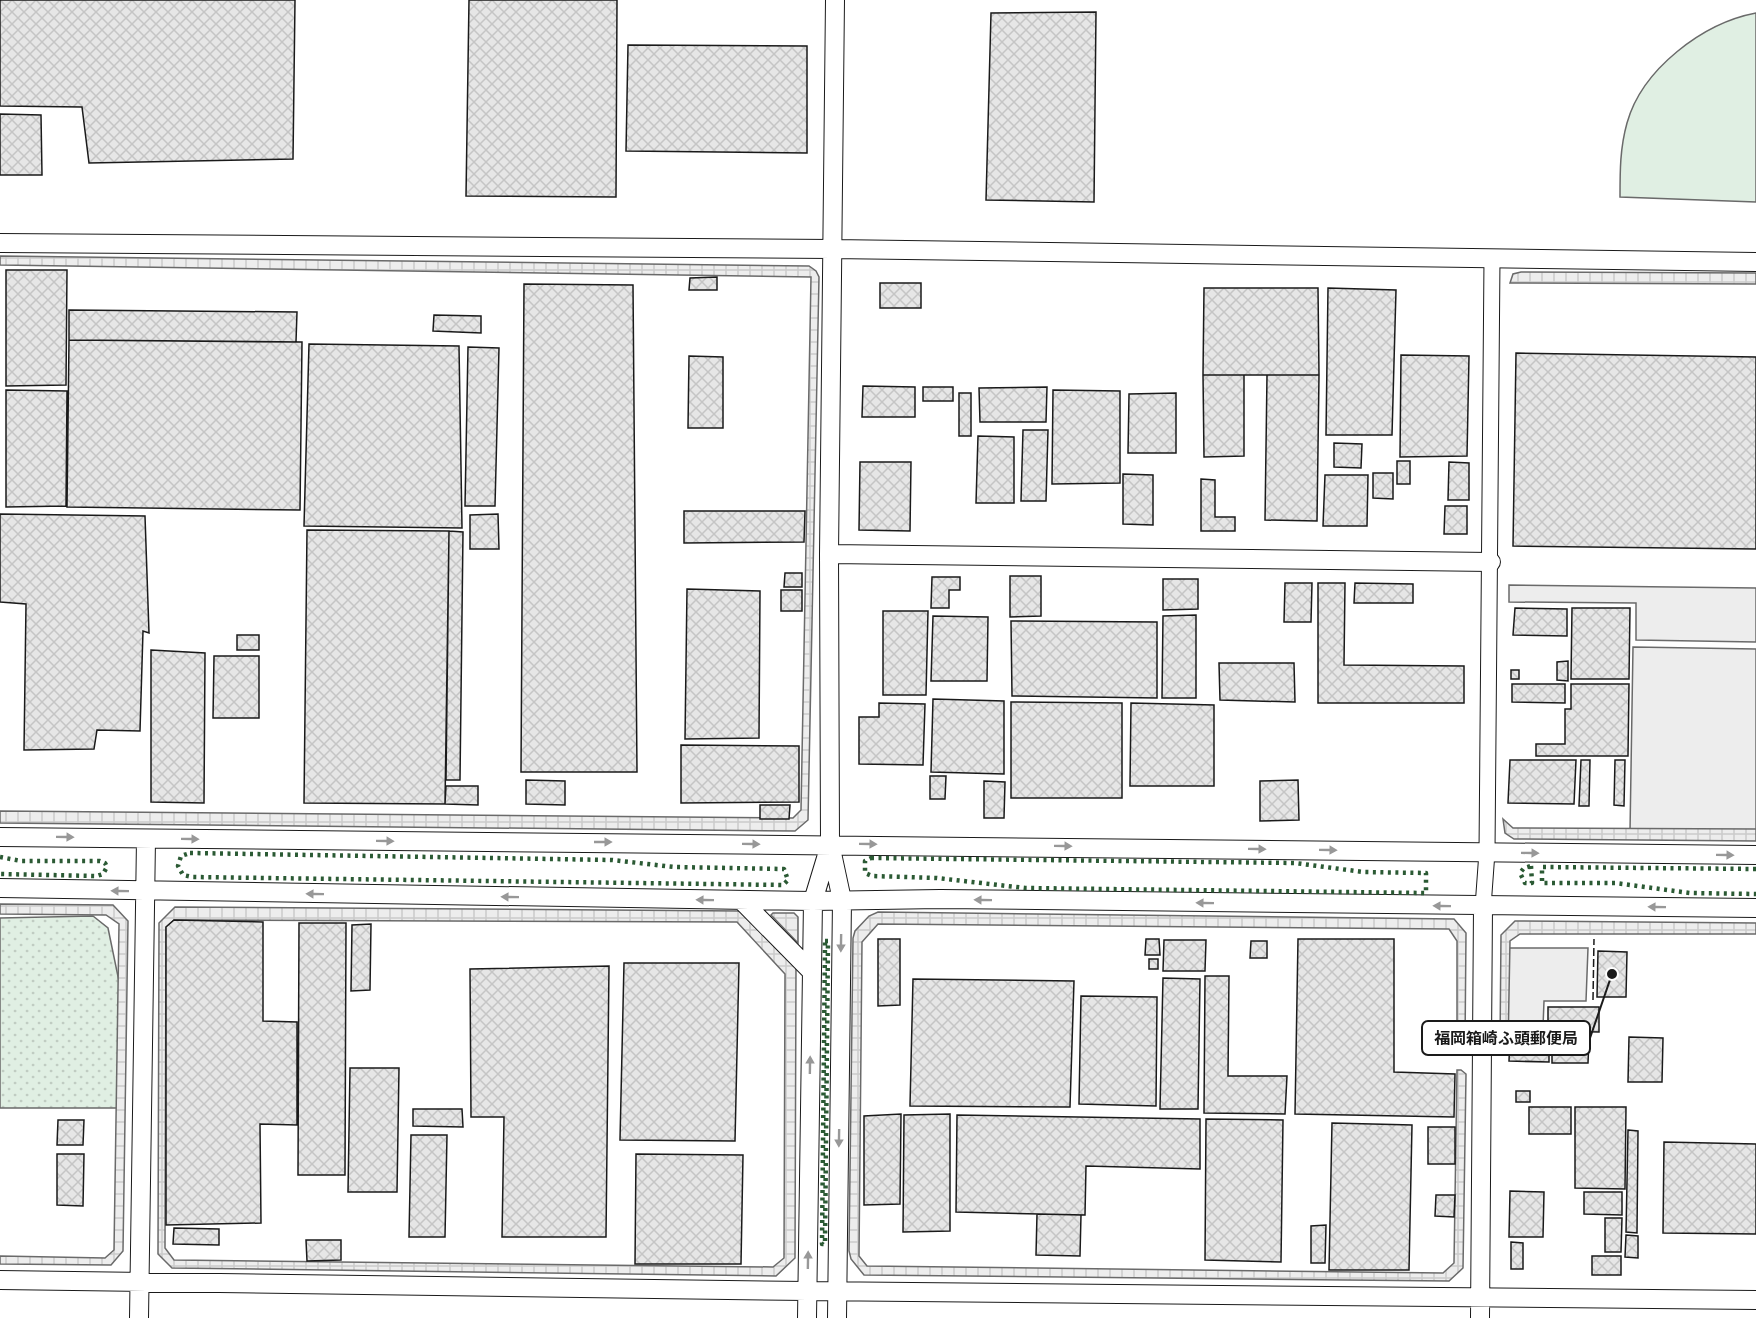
<svg xmlns="http://www.w3.org/2000/svg" width="1756" height="1318" viewBox="0 0 1756 1318" font-family="Georgia,'Noto Sans JP',serif">
	<defs>
		<pattern id="grass-dots" width="8" height="8" patternUnits="userSpaceOnUse" patternTransform="scale(1.5)"><rect width="8" height="8" fill="#e0efe3"/><path d="M2 2h.1M6 6h.1" fill="none" stroke="#c0ccc2" stroke-width="1.8" stroke-linecap="round"/></pattern>
		<pattern id="plaza-grid" width="8" height="8" patternUnits="userSpaceOnUse" patternTransform="scale(1.5)"><rect width="8" height="8" fill="#ededed"/><path d="M0 4h8M4 0v8" fill="none" stroke="#cbcbcb"/></pattern>
		<pattern id="building-cross-hatch" width="8" height="8" patternUnits="userSpaceOnUse" patternTransform="scale(1.5)"><rect width="8" height="8" fill="#e6e6e6"/><path d="M0 0l8 8M0 8l8-8" fill="none" stroke="#c5c5c5"/></pattern>
	</defs>
	<rect width="100%" height="100%" fill="#fff"/>
	<path fill="url(#grass-dots)" stroke="#6a6a6a" stroke-width="1.5" d="M93,916L108,928L121,991L120,1108H0V918Z"/>
	<path fill="#e0efe3" stroke="#6a6a6a" stroke-width="1.5" d="M1756,13V202L1620,197C1620,171 1620,148 1627,123C1642,69 1703,23 1756,13Z"/>
	<path fill="#ededed" stroke="#6a6a6a" stroke-width="1.5" d="M1509,585L1756,588V642L1636,640V603L1509,602Z
		M1633,647L1756,649V833L1630,832Z
		M1509,948H1588L1586,1001H1544L1543,1027H1507Z"/>
	<path fill="url(#plaza-grid)" stroke="#6a6a6a" stroke-width="1.5" fill-rule="evenodd" d="M0,256L809,266L816,271L819,277L808,820L795,831L0,823V811L793,818L801,810L811,277L0,265Z
		M1521,272L1756,273V284L1510,283L1513,274Z
		M1503,819L1513,828L1756,829V841L1514,839L1505,833Z
		M0,904L113,905L128,921L123,1251L111,1265L0,1264V1256L105,1258L114,1250L119,924L106,915L0,914Z
		M175,907L741,911L796,966L795,1258L776,1276L172,1268L158,1254L159,923ZM174,920L737,922L785,974L784,1258L773,1267L174,1260L165,1248L166,927Z
		M878,912L1454,919L1466,933L1465,1045L1457,1047V941L1449,929L878,924L862,942L859,1256L867,1266L1443,1273L1454,1263L1457,1070H1461L1466,1074L1463,1268L1449,1281L864,1275L851,1259L849,1251L853,938L855,931L869,916Z
		M773,913H794L798,917V943L771,915Z
		M1515,921L1756,923V934H1520L1510,941L1508,1048L1500,1044L1501,935Z"/>
	<path fill="url(#building-cross-hatch)" stroke="#1a1a1a" stroke-width="1.5" d="M0,0H295L293,159L89,163L82,107L0,106Z
		M469,0H617L616,197L466,196Z
		M1096,12L1094,202L986,200L991,13Z
		M628,45L807,46V153L626,151Z
		M0,114L41,115L42,175H0Z
		M6,270H67L66,385L6,386Z
		M717,277V290H689L690,278Z
		M880,283H921V308H880Z
		M524,284L633,285L637,772H521Z
		M1204,288H1318L1319,375H1203Z
		M1328,288L1396,290L1392,435H1326Z
		M69,310L297,312L296,342L69,340Z
		M434,315L481,316V333L433,331Z
		M69,340L302,342L300,510L67,507Z
		M309,344L459,346L462,528L304,526Z
		M468,347L499,348L495,506H465Z
		M1516,353L1756,357V549L1513,546Z
		M1401,355L1469,356L1467,456L1400,457Z
		M689,356L723,357V428H688Z
		M1203,375H1244V456L1204,457Z
		M1267,375H1319L1317,521L1265,520Z
		M863,386L915,387V417H862Z
		M923,387H953V401H923Z
		M1047,387L1046,422H980L979,388Z
		M6,390L67,391L66,506L6,507Z
		M1053,390L1120,391V483L1052,484Z
		M959,393H971V436H959Z
		M1176,393V453H1128L1129,394Z
		M1023,430H1048L1046,501H1021Z
		M978,436L1014,437V503H976Z
		M1334,443L1362,444L1361,468L1334,467Z
		M1397,461H1410V484H1397Z
		M860,462H911L910,531L859,530Z
		M1449,462L1469,463V500H1448Z
		M1373,473H1393V499L1373,498Z
		M1123,474L1153,475V525L1123,524Z
		M1325,475H1368L1367,526H1323Z
		M1201,479L1215,480V517H1235V531H1201Z
		M1445,506H1467V534H1444Z
		M684,511H805L804,542L684,543Z
		M0,514L145,516L149,633L143,631L140,731L97,730L94,749L24,750L26,604L0,602Z
		M498,514L499,549H470V515Z
		M307,530L449,531L445,804L304,803Z
		M449,531L463,532L460,780H446Z
		M785,573H802V587H784Z
		M1010,576H1041V616L1010,617Z
		M932,577H960V590H949V608H931Z
		M1163,579H1198V609L1163,610Z
		M1285,583H1312L1311,622H1284Z
		M1318,583H1345L1344,665L1464,666V703H1318Z
		M1355,583L1413,584V603H1354Z
		M687,589L760,591L759,738L685,739Z
		M781,590H802V611H781Z
		M1515,608L1567,609V636L1513,635Z
		M1572,608H1630L1629,679H1571Z
		M883,611H928L926,695H883Z
		M1196,615V698H1162L1163,616Z
		M933,616L988,617L987,681H931Z
		M1011,621L1157,622V698L1012,696Z
		M237,635H259V650H237Z
		M151,650L205,653L204,803L151,802Z
		M214,656H259V718H213Z
		M1568,661V681L1557,680V662Z
		M1219,663H1294L1295,702L1220,700Z
		M1511,670H1519V679H1511Z
		M1512,684H1565V703L1512,702Z
		M1571,684H1629L1628,756H1536V744H1565V709H1571Z
		M933,699L1004,701V774L931,772Z
		M1011,702L1122,703V798H1011Z
		M879,703L925,704L923,765L859,764V717H879Z
		M1131,703L1214,705V786H1130Z
		M681,745L799,746V802L681,803Z
		M1510,760H1576L1574,804L1508,803Z
		M1581,760H1590L1589,806H1579Z
		M1615,760H1625L1624,806L1614,805Z
		M930,776H946L945,799H930Z
		M526,780L565,781V805L526,804Z
		M1298,780L1299,820L1260,821V781Z
		M984,781L1005,782L1004,818H984Z
		M446,786H478V805L445,804Z
		M760,805H790L789,819H760Z
		M174,920L263,922V1021L297,1022V1125L260,1124L261,1223L166,1225V927Z
		M299,923H346L345,1175H298Z
		M371,924L370,990L351,991L352,925Z
		M878,939H900V1005L878,1006Z
		M1146,939H1159L1160,955H1145Z
		M1298,939H1394V1072L1455,1074L1454,1117L1295,1114Z
		M1164,940H1206L1205,971H1163Z
		M1251,941H1267V958H1250Z
		M1598,951L1627,952L1626,997H1597Z
		M1149,959H1158V969H1149Z
		M624,963H739L735,1141L620,1140Z
		M609,966L606,1237H502L504,1117H471L470,969Z
		M1205,976H1229L1228,1076H1287L1285,1114L1204,1113Z
		M1163,978L1200,979L1198,1109H1160Z
		M913,979L1074,981L1070,1107L910,1106Z
		M1081,996L1157,997L1156,1106L1079,1104Z
		M1548,1007H1599V1032L1548,1031Z
		M1510,1036L1549,1037V1062L1509,1061Z
		M1629,1037L1663,1038L1662,1082H1628Z
		M1552,1038L1589,1039L1588,1063H1552Z
		M350,1068H399L397,1192H348Z
		M1516,1091H1530V1102H1516Z
		M1529,1107H1571V1134H1529Z
		M1575,1107H1626L1625,1189L1575,1188Z
		M413,1109H462L463,1127L413,1126Z
		M901,1114L900,1204L864,1205V1116Z
		M950,1114V1231L903,1232L904,1115Z
		M957,1115L1200,1119V1169L1086,1166L1085,1215L956,1212Z
		M1206,1119L1283,1120L1281,1262L1205,1260Z
		M58,1120H84L83,1145H57Z
		M1332,1123L1412,1125L1409,1270H1329Z
		M1428,1127H1455V1164H1428Z
		M1628,1130L1638,1131L1637,1233L1626,1232Z
		M411,1135H447L445,1237H409Z
		M1664,1142L1756,1144V1234L1663,1233Z
		M57,1154H84L83,1206L57,1205Z
		M636,1154L743,1155L741,1264H635Z
		M1510,1191L1544,1192L1543,1237H1509Z
		M1584,1192H1622V1215L1584,1214Z
		M1436,1195H1455L1454,1217L1435,1216Z
		M1037,1214L1081,1215L1080,1256L1036,1255Z
		M1605,1218H1622L1621,1252H1605Z
		M1326,1225L1325,1263H1311V1226Z
		M174,1228L219,1229V1245L173,1244Z
		M1626,1235L1638,1236V1258L1625,1257Z
		M306,1240H341V1260L307,1261Z
		M1511,1242L1523,1243V1269H1511Z
		M1592,1256H1621V1275H1592Z"/>
	<g fill="none" stroke-linecap="round" stroke-linejoin="round">
		<defs>
			<path id="minor" d="M1483,907L1487,852L1492,259"/>
			<path id="tertiary" d="M835,0L829,554L830,844L842,900L837,1318
				M0,243L832,249L1756,262
				M829,554L1491,562
				M0,837L1756,855
				M0,888L813,901L940,899L1756,908
				M741,900L812,972
				M0,1280L807,1291L1756,1300
				M139,1318L146,839
				M807,1318L813,901L830,845
				M1480,1318L1483,907"/>
		</defs>
		<use href="#minor" stroke="#1a1a1a" stroke-width="17"/>
		<use href="#tertiary" stroke="#1a1a1a" stroke-width="20"/>
		<use href="#minor" stroke="#fff" stroke-width="15"/>
		<use href="#tertiary" stroke="#fff" stroke-width="18"/>
		<path stroke="#2b5a34" stroke-width="4.5" stroke-dasharray="3 4.5" stroke-linecap="butt" d="M190,853L612,860L674,867L784,869L788,880L783,885L192,877L183,875L178,866L181,856Z
			M0,857L21,861H100L105,863L107,867L103,874L97,876L0,874
			M871,858L1295,863L1363,872L1426,873V893L1025,888L937,878L872,876L865,873V861Z
			M1531,866L1532,883H1525L1520,873L1524,868Z
			M1756,869L1542,867V883H1615L1690,893L1756,894
			M825,941H828L825,1244H822Z"/>
		<path stroke="#1a1a1a" stroke-width="1.5" stroke-dasharray="8 3" stroke-linecap="butt" d="M1593,1000L1594,939"/>
	</g>
	<defs><path id="oneway-solid" d="M-6-.8H1V-3.2L6.5 0L1 3.2V.8H-6Z" transform="scale(1.5)"/></defs>
	<g fill="#989898">
		<use href="#oneway-solid" transform="translate(65 837) rotate(1)"/>
		<use href="#oneway-solid" transform="translate(190 839) rotate(1)"/>
		<use href="#oneway-solid" transform="translate(385 841) rotate(1)"/>
		<use href="#oneway-solid" transform="translate(603 842)"/>
		<use href="#oneway-solid" transform="translate(751 844) rotate(1)"/>
		<use href="#oneway-solid" transform="translate(868 844) rotate(1)"/>
		<use href="#oneway-solid" transform="translate(1063 846) rotate(1)"/>
		<use href="#oneway-solid" transform="translate(1257 849) rotate(1)"/>
		<use href="#oneway-solid" transform="translate(1328 850) rotate(1)"/>
		<use href="#oneway-solid" transform="translate(1530 853) rotate(1)"/>
		<use href="#oneway-solid" transform="translate(1725 855) rotate(1)"/>
		<use href="#oneway-solid" transform="translate(120 891) rotate(-179)"/>
		<use href="#oneway-solid" transform="translate(315 894) rotate(-179)"/>
		<use href="#oneway-solid" transform="translate(510 897) rotate(-179)"/>
		<use href="#oneway-solid" transform="translate(705 900) rotate(-179)"/>
		<use href="#oneway-solid" transform="translate(983 900) rotate(-179)"/>
		<use href="#oneway-solid" transform="translate(1205 903) rotate(-179)"/>
		<use href="#oneway-solid" transform="translate(1442 906) rotate(-179)"/>
		<use href="#oneway-solid" transform="translate(1657 907) rotate(-179)"/>
		<use href="#oneway-solid" transform="translate(841 943) rotate(91)"/>
		<use href="#oneway-solid" transform="translate(810 1065) rotate(-89)"/>
		<use href="#oneway-solid" transform="translate(839 1138) rotate(91)"/>
		<use href="#oneway-solid" transform="translate(808 1260) rotate(-89)"/>
	</g>
	<path fill="none" stroke="#1a1a1a" stroke-width="2" d="M1612 974L1590 1038"/>
	<circle fill="#1a1a1a" stroke="#fff" stroke-width="2" cx="1612" cy="974" r="6"/>
	<rect fill="#fff" stroke="#1a1a1a" stroke-width="2" x="1422" y="1021" width="168" height="34" rx="6"/>
	<g font-size="16" text-anchor="middle" font-weight="bold" fill="#1a1a1a">
		<text x="1506" y="1044">福岡箱崎ふ頭郵便局</text>
	</g>
</svg>
